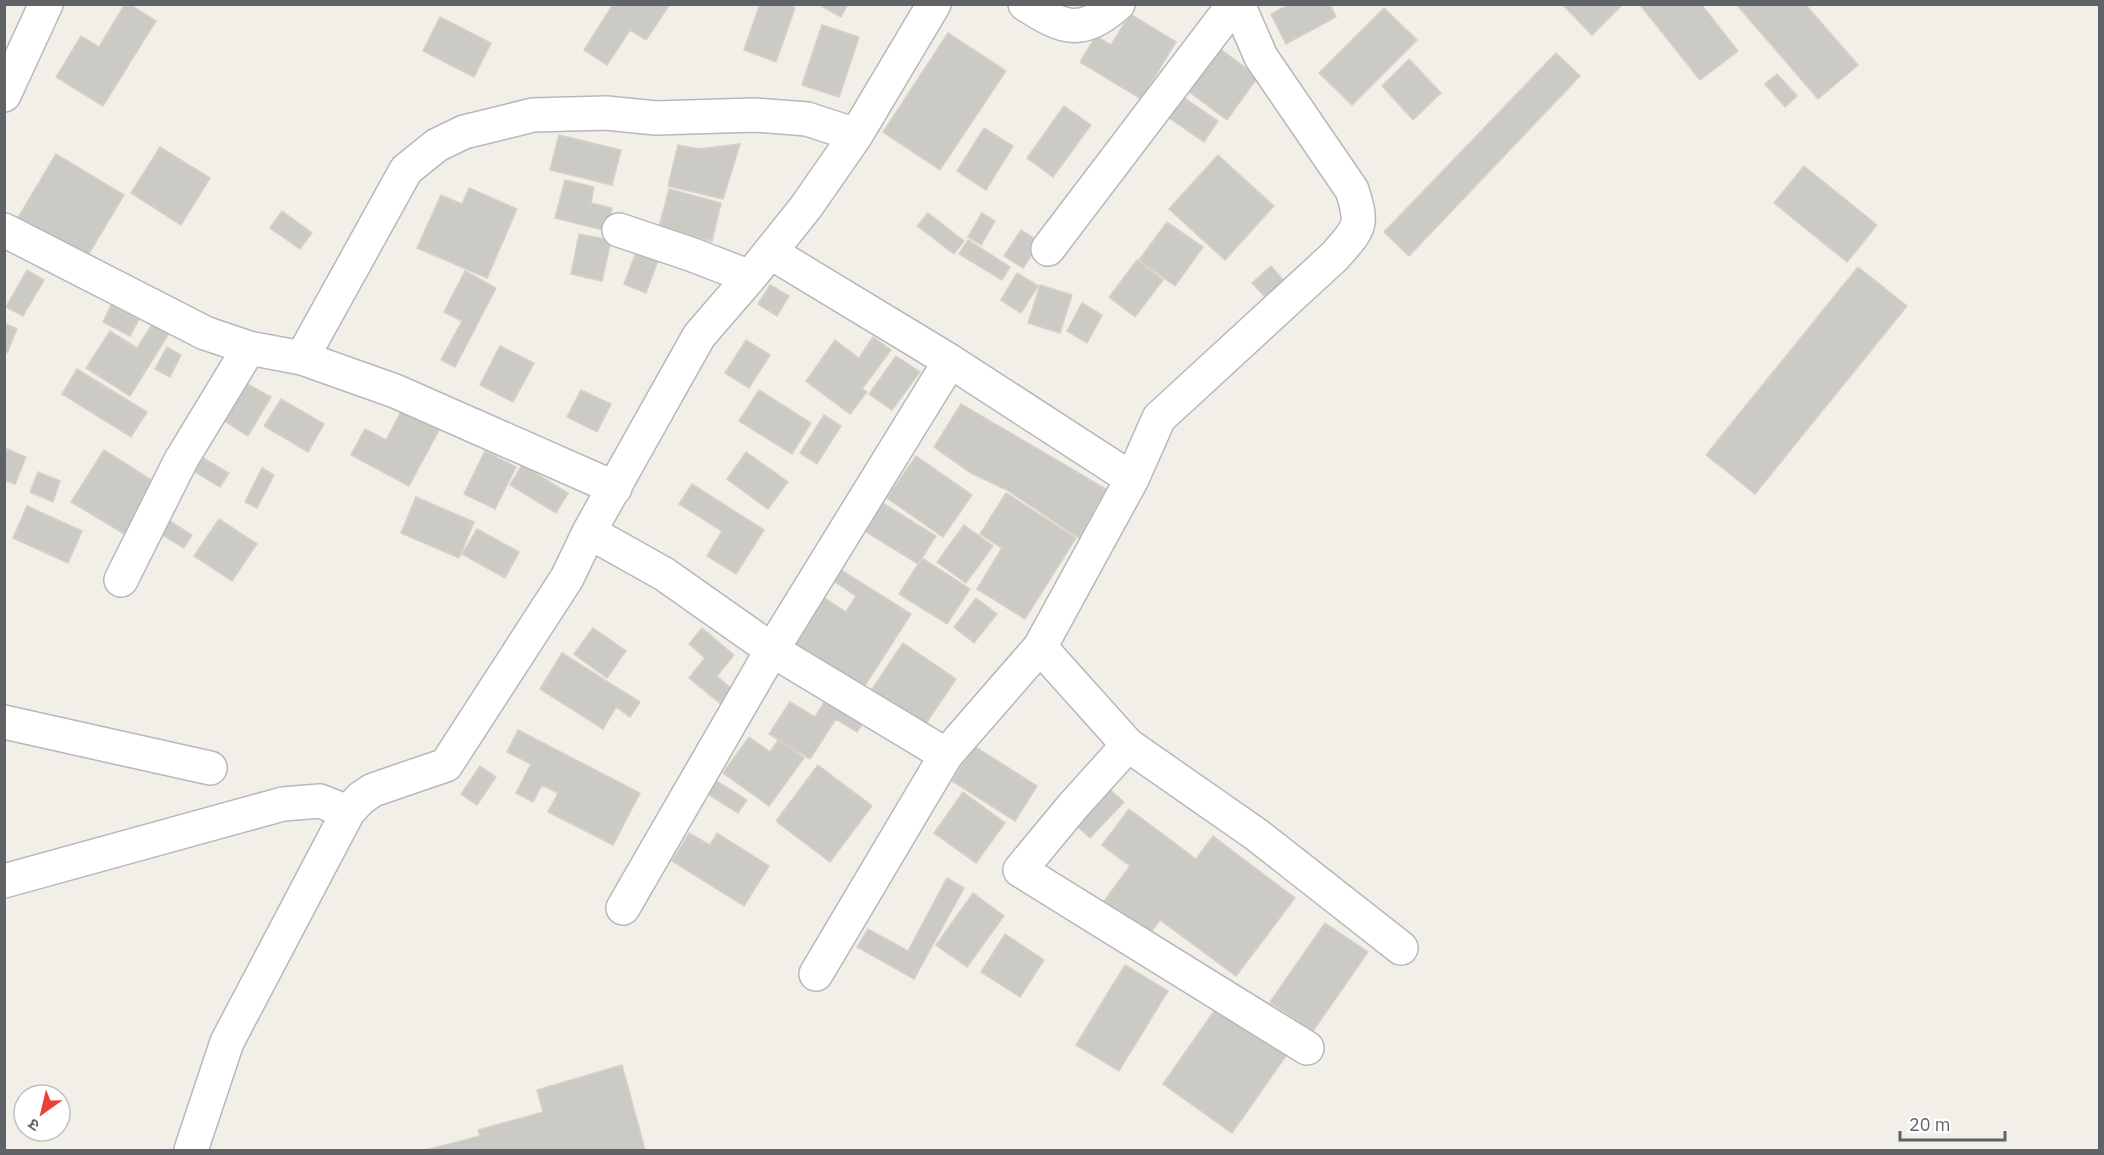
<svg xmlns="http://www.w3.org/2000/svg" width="2104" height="1155" viewBox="0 0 2104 1155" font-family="'IBM Plex Sans','Noto Sans Devanagari',sans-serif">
	<rect width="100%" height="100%" fill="#f1efe8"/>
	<path fill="#cccac5" stroke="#d6d1c6" stroke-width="1.5" d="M125,4H129L156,21L103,106L56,77L81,36L99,47Z
		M613,4H670L646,40L630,30L607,65L584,50Z
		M760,4H786L795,8L776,62L744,50Z
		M818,4H848L841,17Z
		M1290,4H1330L1336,17L1286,44L1271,14Z
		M1562,4H1623L1592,35Z
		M1644,4H1701L1738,51L1700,80L1641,6Z
		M1736,4H1805L1858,65L1818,99Z
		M1384,8L1417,40L1352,105L1319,73Z
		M1130,14L1176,42L1141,99L1080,62L1096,36L1111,45Z
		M440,17L491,43L474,77L423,51Z
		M822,25L859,37L839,97L802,85Z
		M948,33L1006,71L940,170L883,132Z
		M1219,48L1258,77L1227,120L1187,90Z
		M1556,53L1580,76L1409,256L1384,232Z
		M1409,59L1441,93L1413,120L1382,86Z
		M1777,74L1797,96L1785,107L1765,84Z
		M1183,97L1218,121L1204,142L1168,117Z
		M1064,106L1091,125L1053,177L1027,158Z
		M984,128L1013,146L986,190L957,171Z
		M559,135L621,150L612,185L550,170Z
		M740,144L723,199L668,186L678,145L699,149Z
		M160,147L210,178L181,225L131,193Z
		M56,154L124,195L84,262L16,221Z
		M1218,155L1274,206L1225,260L1169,209Z
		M1804,166L1877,225L1847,262L1774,203Z
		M565,180L594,187L591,203L612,208L607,231L555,218Z
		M469,188L517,209L487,278L417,248L441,195L462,204Z
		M669,189L721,203L712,241L659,227Z
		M282,211L312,233L300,249L270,228Z
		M928,213L964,241L954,254L917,226Z
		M982,213L995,221L981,245L968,237Z
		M1167,222L1203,247L1175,286L1139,260Z
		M1021,230L1040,242L1023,268L1004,256Z
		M579,234L611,240L602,281L571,274Z
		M968,240L1010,267L1002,280L959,254Z
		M637,250L659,258L646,293L624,284Z
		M1137,260L1163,280L1135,317L1109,297Z
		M1271,266L1285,282L1266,298L1252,283Z
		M1858,267L1907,306L1755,494L1706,455Z
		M27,270L44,280L23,316L6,307Z
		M465,271L496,288L455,367L441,360L462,321L444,312Z
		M1017,273L1038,286L1021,313L1001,300Z
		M770,285L789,296L777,316L758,304Z
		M1040,285L1072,295L1060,333L1028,323Z
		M1082,303L1102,315L1087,343L1067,331Z
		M111,305L139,319L130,336L103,322Z
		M157,317L173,327L130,396L86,368L110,331L137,348Z
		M4,323L17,329L7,353L4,352Z
		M873,337L891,350L862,389L867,392L850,414L806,381L835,340L859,358Z
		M746,340L770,355L749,388L725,373Z
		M500,346L534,363L513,402L480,385Z
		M167,347L181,355L170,377L155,369Z
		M896,356L920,372L892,410L869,394Z
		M77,369L147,412L131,437L62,394Z
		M242,381L271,397L248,436L220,418Z
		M581,390L611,404L597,432L567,417Z
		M759,390L811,423L792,454L739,421Z
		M281,399L324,424L308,452L264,426Z
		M961,404L1106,489L1079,538L1007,490L971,473L934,447Z
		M402,410L439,430L409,486L351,455L365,429L386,440Z
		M824,415L841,426L817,464L800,453Z
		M7,449L26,457L15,484L4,480V455Z
		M104,450L164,488L131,538L71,502Z
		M485,451L516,467L495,509L464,494Z
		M746,452L788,482L768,509L727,479Z
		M198,455L229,473L220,487L190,469Z
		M916,456L972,495L943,537L887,498Z
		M522,465L568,493L556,513L510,485Z
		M262,468L274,475L257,508L245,502Z
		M38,472L60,481L53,502L30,492Z
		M692,484L764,530L736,574L707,556L722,531L679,504Z
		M1006,493L1076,538L1025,619L977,589L1002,548L980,534Z
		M416,497L474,522L459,558L401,533Z
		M881,502L936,536L918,564L863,530Z
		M27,506L82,531L68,563L13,538Z
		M167,519L192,535L184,548L159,533Z
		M219,519L257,544L232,581L194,556Z
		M964,525L993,546L966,583L937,562Z
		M477,529L519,552L505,578L462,554Z
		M922,558L970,589L947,624L899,594Z
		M841,570L911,614L859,695L782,645L815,592L846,612L856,596L834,581Z
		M976,598L997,614L974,643L954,627Z
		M593,628L626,651L607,678L574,654Z
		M702,628L734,655L717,676L734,691L722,705L689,678L705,658L689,644Z
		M903,643L956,679L925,725L872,689Z
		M562,653L640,702L630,717L616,707L603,729L540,689Z
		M826,699L864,722L857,732L836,719L810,759L769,734L790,702L815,717Z
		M518,730L640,793L613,845L548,812L558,793L542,785L533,802L516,793L531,764L507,752Z
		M749,737L770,752L778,740L804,758L769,806L723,773Z
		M974,746L1037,786L1015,821L952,781Z
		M818,765L872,806L830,862L776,821Z
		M480,766L496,777L477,805L461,794Z
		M715,780L747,800L738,813L706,793Z
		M1110,790L1124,802L1090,838L1077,826Z
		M963,792L1005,823L976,863L934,833Z
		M1129,809L1196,859L1213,836L1295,898L1236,976L1160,920L1149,935L1104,901L1130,866L1102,845Z
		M689,833L710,845L717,833L769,866L744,906L672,861Z
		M947,878L964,888L914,979L857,947L868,929L908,951Z
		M973,893L1004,916L967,967L936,945Z
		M1325,923L1368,952L1313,1031L1270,1002Z
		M1005,934L1044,960L1020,997L981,972Z
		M1125,965L1168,991L1119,1071L1076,1045Z
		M1219,1004L1288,1053L1232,1133L1163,1084Z
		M622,1065L645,1150H426L480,1136L478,1130L543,1112L537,1090Z"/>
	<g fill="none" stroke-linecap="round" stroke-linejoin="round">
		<defs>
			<path id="minor" d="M1025,4C1064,29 1081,36 1118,4
				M4,95L46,4
				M4,230L205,333L249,348L302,358L395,391L615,488
				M619,230L693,255L750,277
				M1048,249L1234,4
				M770,252L950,361L1132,479
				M302,358L406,170L437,145L464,132L533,115L606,113L656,118L755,115L807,119L856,135
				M589,532L664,574L772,650L946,755
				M121,580L181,460L249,348
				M1040,647L1128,745L1257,835L1401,948
				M4,722L210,768
				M1128,745L1073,806L1020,870L1307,1048
				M4,881L283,804L320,801L348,812
				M623,908L772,650L950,361
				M816,974L946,755L1040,647L1132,479L1159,418L1335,256C1359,228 1364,227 1352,190L1261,57L1238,4
				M191,1150L227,1042L348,812L361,798L373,790L446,765L567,578L589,532L699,336L750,277L806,207L856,135L934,4"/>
		</defs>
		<use href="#minor" stroke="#b5b8bc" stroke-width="36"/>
		<use href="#minor" stroke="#fff" stroke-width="33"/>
	</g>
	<rect width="2104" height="1155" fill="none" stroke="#5f6368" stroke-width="12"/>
	<g transform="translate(42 1113) rotate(214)"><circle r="28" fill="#ffffff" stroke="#bfc1c3" stroke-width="1.5"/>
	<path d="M0-4.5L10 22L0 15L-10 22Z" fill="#ea4335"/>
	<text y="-9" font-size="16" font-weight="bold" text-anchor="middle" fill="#5f6368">उ</text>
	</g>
	<path d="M1900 1131v9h105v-9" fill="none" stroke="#5f6368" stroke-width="3"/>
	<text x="1909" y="1131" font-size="18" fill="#5f6368" stroke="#ffffff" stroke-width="4.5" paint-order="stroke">20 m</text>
</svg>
